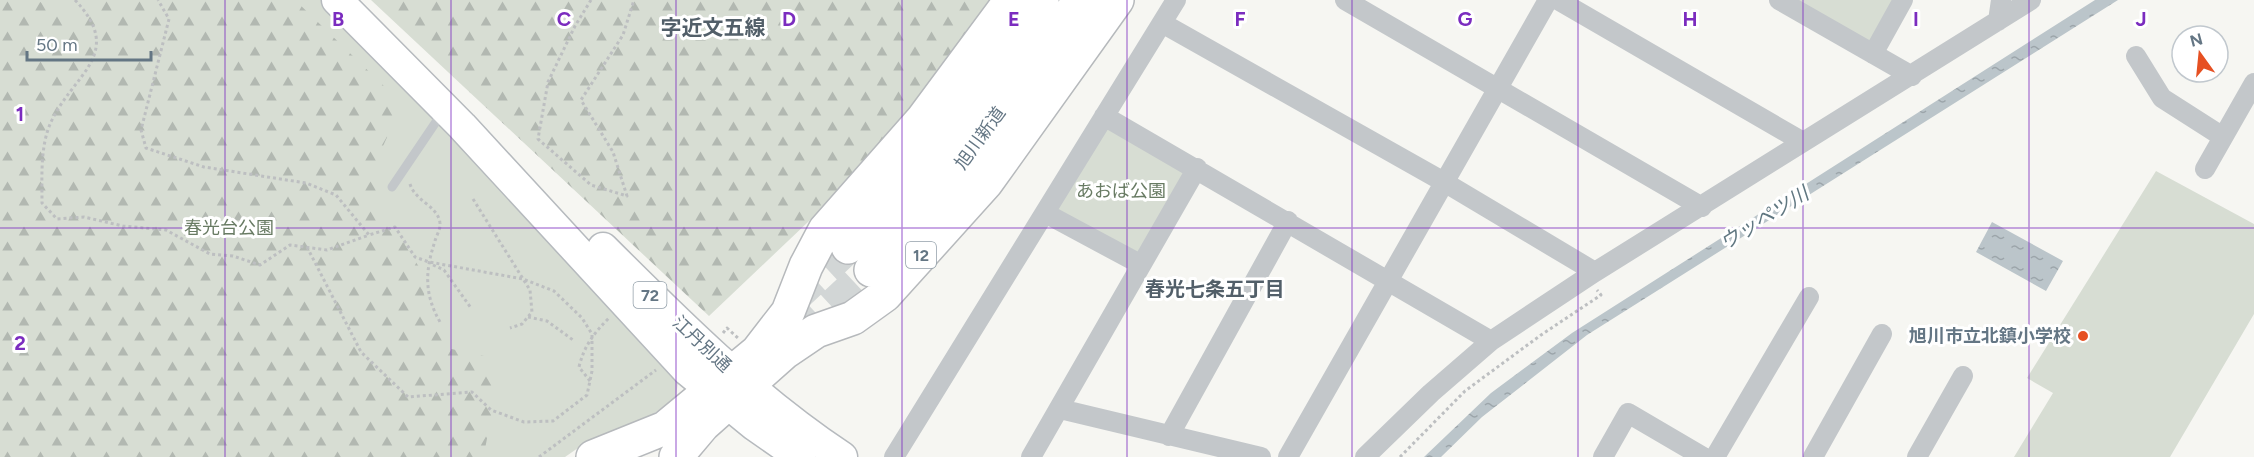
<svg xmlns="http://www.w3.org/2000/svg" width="2254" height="457" viewBox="0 0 2254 457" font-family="Figtree,'Noto Sans JP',sans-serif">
	<defs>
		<pattern id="forest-firs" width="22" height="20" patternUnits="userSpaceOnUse" patternTransform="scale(1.5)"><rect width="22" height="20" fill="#d7ddd3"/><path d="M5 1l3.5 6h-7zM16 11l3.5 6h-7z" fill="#b2b8b1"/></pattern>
		<pattern id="water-ripples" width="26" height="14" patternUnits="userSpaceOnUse" patternTransform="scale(1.5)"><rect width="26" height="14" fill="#bbc5ca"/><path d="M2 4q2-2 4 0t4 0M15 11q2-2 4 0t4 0" fill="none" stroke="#9ca5aa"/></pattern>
	</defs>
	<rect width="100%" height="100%" fill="#f6f6f2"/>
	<path fill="#d7ddd3" d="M0,0H325L678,381L676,397L632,430L578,448L565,457H0Z
		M1779,0H1903L1873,54Z
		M1104,116L1197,168L1140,264L1045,214Z
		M2156,171L2254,224V314L2170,457H2014L2053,393L2027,378Z"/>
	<path fill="url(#forest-firs)" d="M0,0H37L72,21L100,12L93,0H295L386,88L396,118L377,159L376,199L419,267L427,310L447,348L484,356L496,391L485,449L487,457H0Z
		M371,0H994L939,74L827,204L709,316Z"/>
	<path fill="url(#water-ripples)" d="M2095,0H2118L1587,335L1482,417L1441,457H1424L1491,393L1572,333Z
		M1992,222L2063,261L2046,291L1976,252Z"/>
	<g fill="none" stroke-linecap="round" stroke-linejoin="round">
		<path stroke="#d2d6d6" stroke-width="33" stroke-dasharray="33 16" stroke-linecap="butt" d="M790,301L848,247
			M796,340L871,270"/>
		<defs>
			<path id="primary" d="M337,0L462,126L688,371L754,425L800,457
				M603,248C678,323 752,397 842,457"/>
			<path id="highway" d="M848,247L941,140L1042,0
				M871,270L963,163L1080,0
				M593,457L665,428L757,352L788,312L806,266L825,230L922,120L1011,0
				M676,457L703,425L785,352L816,331L853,318L885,295L986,183L1117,0"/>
		</defs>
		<use href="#primary" stroke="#b6babe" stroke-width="33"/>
		<use href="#highway" stroke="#b6b9bc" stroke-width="36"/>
		<path stroke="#bdbfc1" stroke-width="3" stroke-dasharray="3 3" stroke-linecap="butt" d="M75,0C126,54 73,74 51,122C40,146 42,177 42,203L57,219L84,217L123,226L166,230L210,254L233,256L260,265L290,245L327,250L369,235L336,195L306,183L204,167L146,148L141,130L169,19L158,0
			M591,0L575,26L548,82L538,139L591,185L627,196L613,152L581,100L623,35L634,0
			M410,184C415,201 438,206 440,223C441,229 436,236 435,241C425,271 424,294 440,322
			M473,199L530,290L532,312L522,324L510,328
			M307,247L361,352L408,397L472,392L491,410L524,422L553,421L587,395L592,371V334L582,318L554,291L523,279L429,262L415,257L395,227L369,235
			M433,265L444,270L471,308
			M528,317L547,321L573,340
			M723,333L727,328L738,338
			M590,381L579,367C584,346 594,333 609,318
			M539,457L656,370
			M1400,457L1465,391L1541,335L1601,295L1597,290"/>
		<path stroke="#c3c7ca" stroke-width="9" d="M392,187L442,113"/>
		<path stroke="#c3c7ca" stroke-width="20" d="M1345,0L1702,207
			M1558,0L1803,142
			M1779,0L1912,76
			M1998,21L2001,0
			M1162,23L1444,182L1595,272
			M1873,54L1903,0
			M2136,56L2162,98L2223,137
			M1104,116L1491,341
			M2205,169L2254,83
			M1045,213L1140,264
			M1060,409L1261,457
			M1169,436L1288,221
			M894,457L1176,0
			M1031,457L1197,168
			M1288,457L1548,0
			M1365,457L1431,393L1491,341L1595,272L2031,0
			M1603,457L1628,413L1703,457
			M1715,457L1809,297
			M1813,457L1882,334
			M1917,457L1963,376"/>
		<use href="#primary" stroke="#fff" stroke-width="30"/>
		<use href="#highway" stroke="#fff" stroke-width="33"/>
	</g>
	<path fill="none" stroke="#7b2cbf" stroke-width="1.5" stroke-opacity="0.55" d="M225,0V457M451,0V457M676,0V457M902,0V457M1127,0V457M1352,0V457M1578,0V457M1803,0V457M2029,0V457M0,228H2254"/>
	<circle fill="#e65022" stroke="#fff" stroke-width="2" cx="2083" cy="336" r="6"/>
	<g text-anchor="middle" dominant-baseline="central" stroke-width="6" stroke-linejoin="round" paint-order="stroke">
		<g fill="#fff" stroke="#929fa9" stroke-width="1.5">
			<rect x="906" y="242" width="30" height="26" rx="4.5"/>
			<rect x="633.5" y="282" width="33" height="26" rx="4.5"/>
		</g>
		<g font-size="16" font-weight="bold" fill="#647684">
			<text x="921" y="255">12</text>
			<text x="650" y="295">72</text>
		</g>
		<g font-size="18" fill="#647684" stroke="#fff">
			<text transform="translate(980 138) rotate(-54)">旭川新道</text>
			<text transform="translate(702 344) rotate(43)">江丹別通</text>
		</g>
		<g font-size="18" fill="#687b63" stroke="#fff">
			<text x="1121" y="191">あおば公園</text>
			<text x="229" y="228">春光台公園</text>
		</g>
		<g font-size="18" font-weight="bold" fill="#647684" stroke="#fff" text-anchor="end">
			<text x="2071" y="336">旭川市立北鎮小学校</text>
		</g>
		<g font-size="20" font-style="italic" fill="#607781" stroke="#fff">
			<text transform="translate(1764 218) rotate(-32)">ウッペツ川</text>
		</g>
		<g font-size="20" font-weight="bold" fill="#525f69" stroke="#fff">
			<text x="1215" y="289">春光七条五丁目</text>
		</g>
		<g font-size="21" font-weight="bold" fill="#525f69" stroke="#fff">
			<text x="713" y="27">字近文五線</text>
		</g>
	</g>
	<g font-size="20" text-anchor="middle" font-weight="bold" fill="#7b2cbf" stroke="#fff" stroke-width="6" stroke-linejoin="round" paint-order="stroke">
		<text x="338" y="26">B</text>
		<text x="564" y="26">C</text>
		<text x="789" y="26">D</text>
		<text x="1014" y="26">E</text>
		<text x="1240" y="26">F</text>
		<text x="1465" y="26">G</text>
		<text x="1690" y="26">H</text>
		<text x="1916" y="26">I</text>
		<text x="2141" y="26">J</text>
		<text x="20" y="121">1</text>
		<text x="20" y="350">2</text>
	</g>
	<g transform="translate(2200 54) rotate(345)"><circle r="28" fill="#ffffff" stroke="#c1c8ce" stroke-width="1.5"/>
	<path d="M0-4.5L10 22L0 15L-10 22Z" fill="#e65022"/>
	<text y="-9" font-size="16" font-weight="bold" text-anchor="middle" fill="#647684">N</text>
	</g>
	<path d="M27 51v9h124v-9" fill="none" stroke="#647684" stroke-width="3"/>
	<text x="36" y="51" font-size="18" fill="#647684" stroke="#ffffff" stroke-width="4.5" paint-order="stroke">50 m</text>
</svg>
